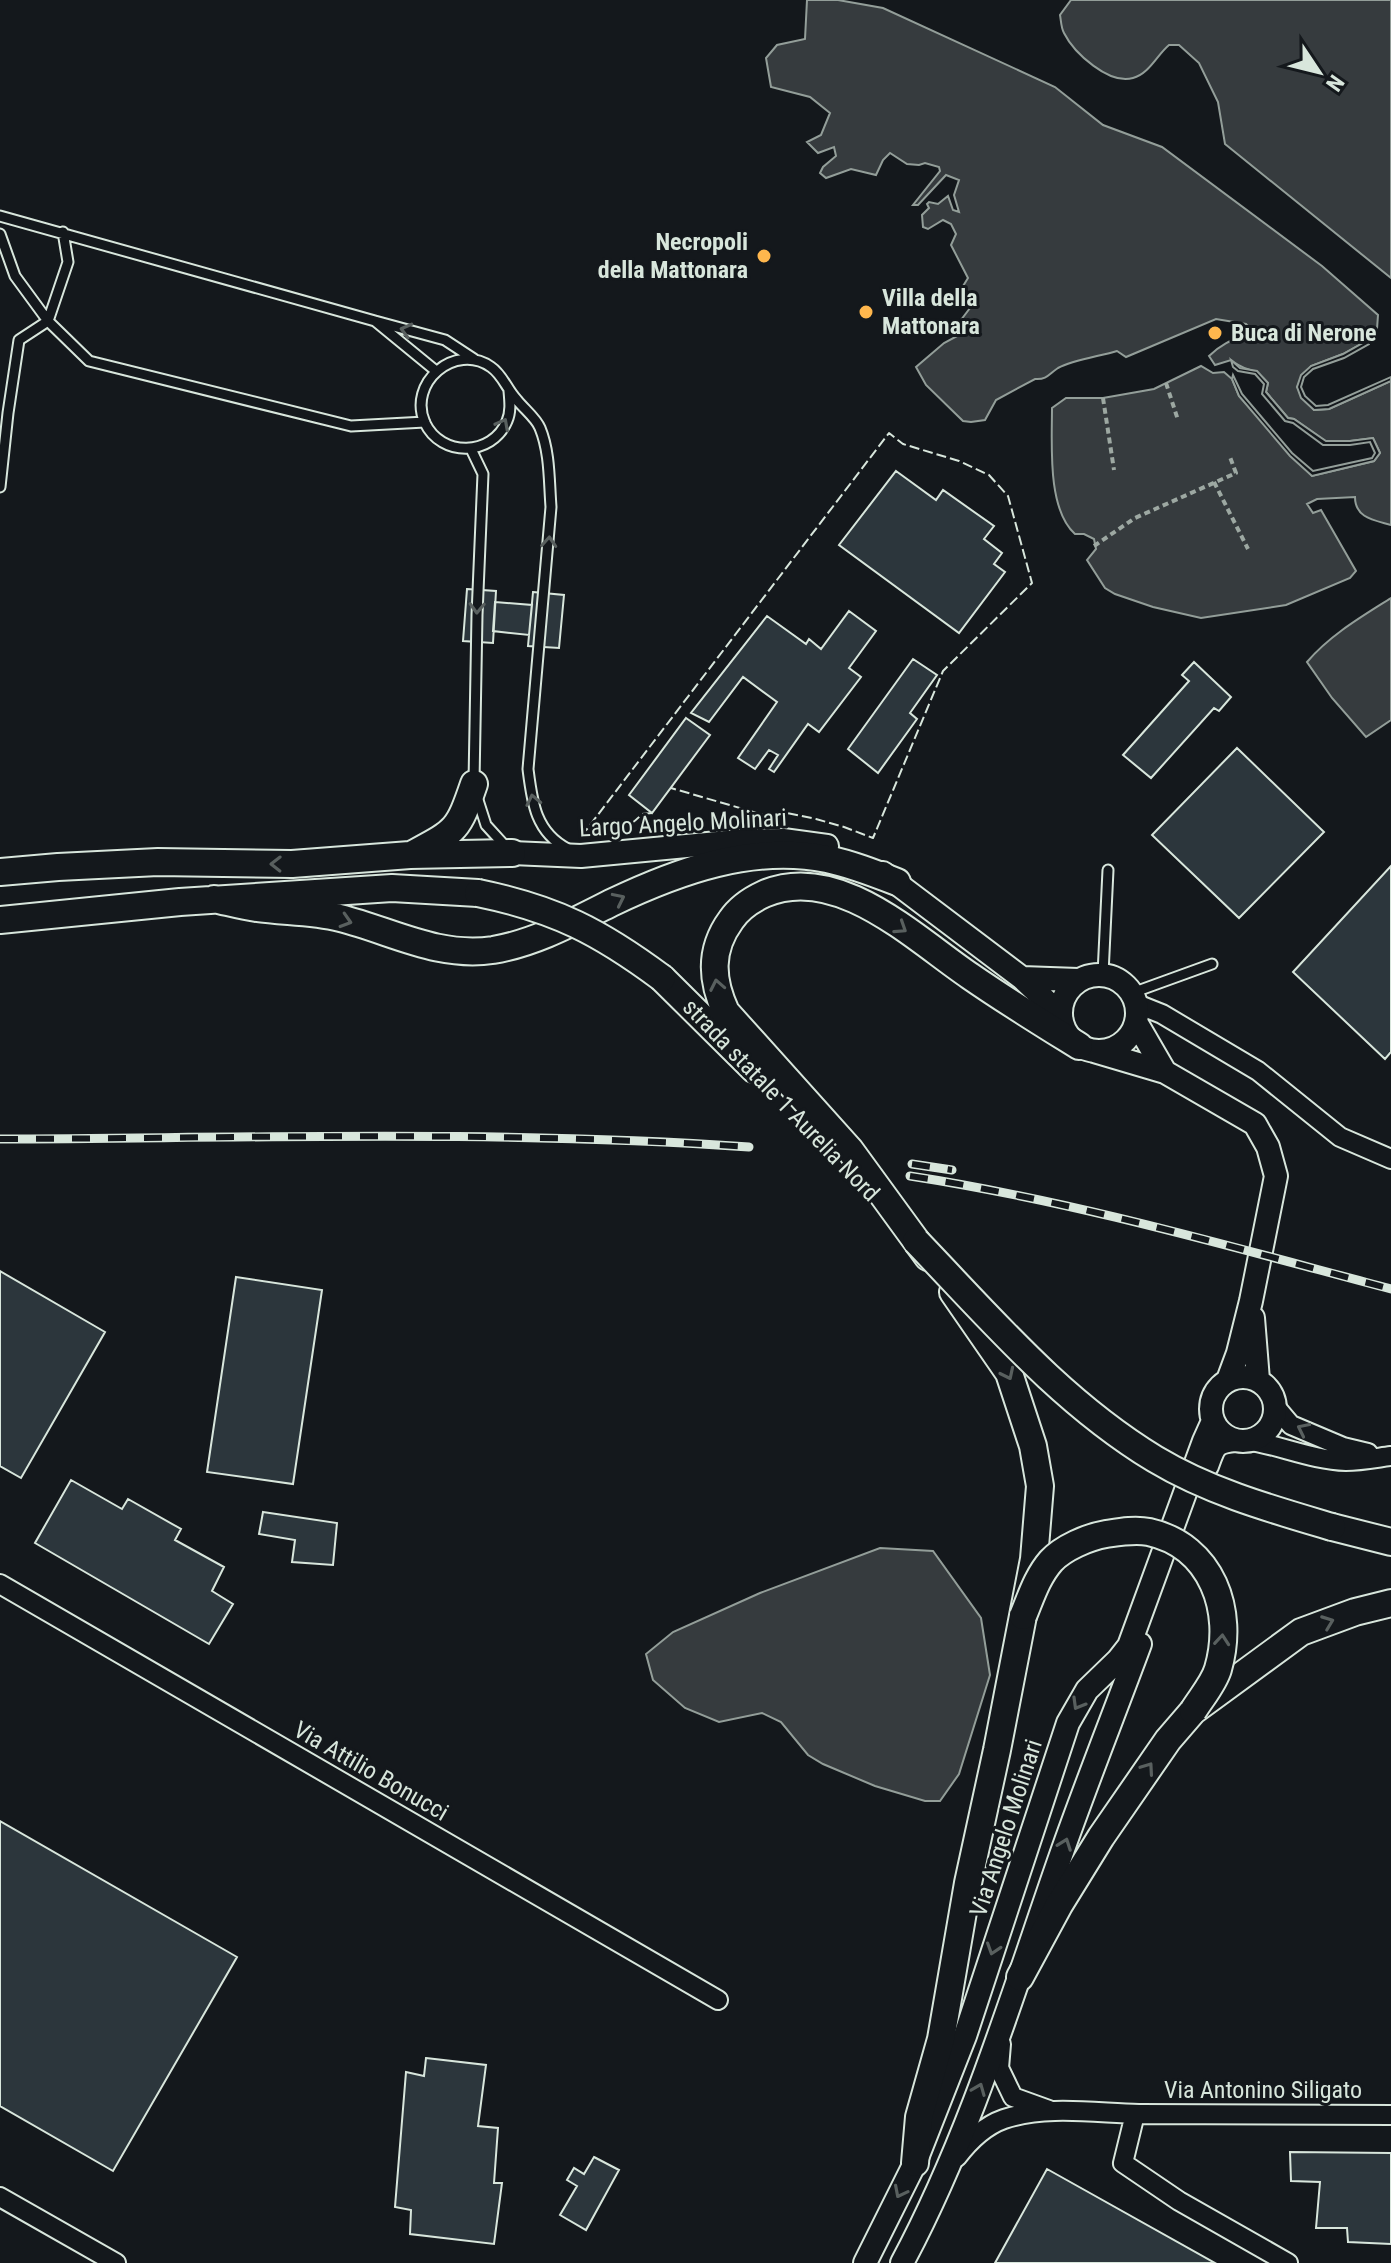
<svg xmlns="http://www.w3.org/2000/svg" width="1391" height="2263" viewBox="0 0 1391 2263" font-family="'Roboto Condensed',sans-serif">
	<rect width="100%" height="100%" fill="#14181c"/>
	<path fill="#363b3e" stroke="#939e99" stroke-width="2" d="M807,0H838L883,8L1055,87L1103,125L1162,147L1322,266L1378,315L1377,329L1370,339L1343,354L1311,366L1297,387L1314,410L1329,409L1391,381V525C1374,520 1355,518 1355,497L1317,499L1307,504L1313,513L1321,510L1356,571L1350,578L1286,605L1201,618L1153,607L1115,594L1105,588L1087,560L1096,549L1094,539L1084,534H1075C1047,509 1052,444 1052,408L1066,398H1103L1154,389L1201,366L1213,373L1224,372L1232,379L1239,396L1312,476L1374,461L1380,453L1373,438L1350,441H1325L1294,419L1288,418L1266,392L1268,383C1253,366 1247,373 1231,360L1215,365L1209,356C1222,343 1237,338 1252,331L1246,324L1216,319L1126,357L1117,351C1101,356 1073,360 1058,368C1049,374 1047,380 1035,379L996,400L985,420L971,422L963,421L926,385L916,367L944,343L961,334L958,324L970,308L960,291L968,278L951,245L956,234L951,224L943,220L928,229L923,227L922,215L929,208L927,204L929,202L938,204L948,196L953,210L959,212L954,195L959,180L946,175L918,205H913L940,171L939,167L925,163L919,165L907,164L890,153L883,160L876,175L851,169L826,178L820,173L823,167L836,156L834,147L818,153L807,142L821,135L830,113L810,97L771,87L766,58L777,45L805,39Z
		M1071,0H1391V278L1225,144L1218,102L1199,63L1179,45H1169C1157,55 1149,74 1133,78C1109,85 1074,53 1064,33C1061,28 1061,20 1060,15Z
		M1391,598V720L1366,737L1332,698L1307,662C1330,635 1361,617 1391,598Z
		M880,1548L933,1551L981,1618L990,1675L959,1774L940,1801H925L875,1786L823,1764L808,1755L781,1722L762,1713L719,1722L685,1708L653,1680L646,1654L673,1632L760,1593Z"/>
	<path fill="#14181c" stroke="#939e99" stroke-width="2" d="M1370,339L1369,344L1344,358L1313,369L1304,377L1301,387L1305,396L1316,406L1328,405L1391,377V381L1329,409L1314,410L1301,398L1297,387L1301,375L1311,366L1343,354Z
		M1231,360L1240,368L1257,371L1268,383L1266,392L1288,418L1294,419L1326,441H1350L1373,438L1380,453L1374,461L1312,476L1290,456L1239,396L1232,379L1233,375L1242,394L1292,453L1313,471L1372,458L1375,453L1370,442L1350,445H1323L1293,423L1285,421L1262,394L1264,384L1255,374L1238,371L1233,367Z"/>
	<path fill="#2c363c" stroke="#d8e6dc" stroke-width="2" d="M896,471L936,500L943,490L994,526L984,539L1002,553L994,564L1005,572L959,633L839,545Z
		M467,589L496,591L493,643L463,641Z
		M533,592L564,595L559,648L528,646Z
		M495,602L532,605L529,635L493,631Z
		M849,611L876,631L849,668L861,677L819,732L808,724L774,772L769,769L778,755L769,750L755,769L738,758L777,702L743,677L709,722L691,713L767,616L806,644L809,639L821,649Z
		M913,659L937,675L910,713L917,719L878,773L848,749Z
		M1194,662L1231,697L1219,711L1214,708L1151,778L1123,755L1189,681L1182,675Z
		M686,718L710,735L652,813L629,795Z
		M1237,748L1324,832L1239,918L1152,835Z
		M1391,866V1052L1385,1059L1293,972Z
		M0,1271L105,1332L21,1478L0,1466Z
		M236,1277L322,1290L293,1484L207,1472Z
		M71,1480L122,1509L128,1499L181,1529L175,1540L224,1567L212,1591L233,1604L209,1644L35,1543Z
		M263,1512L337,1523L333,1565L292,1562L295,1540L259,1534Z
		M0,1821L237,1957L113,2171L0,2106Z
		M426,2058L486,2065L478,2126L498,2128L494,2183H502L494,2244L410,2234L411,2210L395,2207L406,2072L424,2076Z
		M1290,2152L1391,2153V2244L1348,2242L1347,2228H1316L1320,2182L1291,2181Z
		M594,2157L619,2170L586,2230L560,2215L577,2186L567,2180L574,2168L584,2174Z
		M1047,2169L1215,2263H995Z"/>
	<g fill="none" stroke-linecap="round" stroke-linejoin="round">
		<defs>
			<path id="service" d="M0,216L375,321
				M0,234L15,276L48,321L68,262L63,232
				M436,371L375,321L445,340L474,359
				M509,391C510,402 511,412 507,421C492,457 441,457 425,423C407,383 455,342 491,367C503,375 507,390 517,400C524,409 536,418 540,428C550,452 549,481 551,507L528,769C532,801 535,832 568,849
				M471,449L483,474L477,615L474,782
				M0,487L8,413L19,340L48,321L89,361L351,426L425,422
				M477,797L486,825L507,848
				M1103,974L1108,870
				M1132,993L1212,964"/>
			<path id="minor" d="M1137,1004L1162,1014L1258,1071L1340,1137L1391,1159
				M1275,1406L1291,1425L1343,1447L1368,1453
				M1246,1440C1280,1445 1312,1460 1346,1461C1361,1461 1376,1458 1391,1456
				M0,1584L718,2000
				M1001,2044L999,2068L1013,2097L1049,2110
				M1135,2114L1123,2163L1179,2201L1288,2263
				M957,2157C970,2140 984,2126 1004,2119C1047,2105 1095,2113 1139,2114C1223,2115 1307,2115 1391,2115
				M0,2197L116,2263"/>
			<path id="tertiary" d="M512,853L581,856L739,841L783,840L827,846
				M883,873L1022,978L1060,1014
				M1061 1013a38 38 0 1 1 76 0a38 38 0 1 1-76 0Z
				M1022,978L1078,980
				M1136,1022L1165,1072
				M1094,1051L1165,1072L1255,1124L1268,1147L1276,1176L1251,1301L1238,1353L1228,1380
				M1253,1318L1258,1380
				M1211 1409a32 32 0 1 1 64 0a32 32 0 1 1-64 0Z
				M1207,1466C1214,1447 1214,1442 1235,1440
				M865,2263L915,2163L965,2036L1068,1723L1087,1690L1118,1660L1129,1646L1204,1441L1213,1421
				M902,2263C971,2134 1013,1992 1061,1855C1086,1784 1114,1714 1140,1644"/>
			<path id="secondary" d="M413,854C456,831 458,831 474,784
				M0,872L58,867L158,862L292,864L410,855L512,853
				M214,899C228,902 242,906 256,908C284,912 312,911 340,918C392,931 437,958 493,950C535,943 573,922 611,903C678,871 752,844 827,859C851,864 874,873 897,882
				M0,920L180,902L392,888L478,893
				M662,978L754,1069
				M928,1257L850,1150L726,1012C711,980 709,950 731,920C739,908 751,900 764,894C837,862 914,938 970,976C1006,1001 1042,1023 1079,1046
				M1332,1527L1391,1542
				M1020,1977L1059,1905L1101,1837L1168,1740L1193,1711L1301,1632L1355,1612L1391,1603
				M915,2163L919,2117L941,2039L968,1883L997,1750L1034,1559L1040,1486L1033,1446L1009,1373L953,1292"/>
		</defs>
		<use href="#service" stroke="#d8e6dc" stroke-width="13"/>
		<use href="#minor" stroke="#d8e6dc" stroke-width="22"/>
		<use href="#tertiary" stroke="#d8e6dc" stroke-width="26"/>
		<use href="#secondary" stroke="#d8e6dc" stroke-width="30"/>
		<path stroke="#9da8a2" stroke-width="4" stroke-dasharray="6 4" stroke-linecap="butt" d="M1166,383L1178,420
			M1103,398L1114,470
			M1214,482L1248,549
			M1094,546L1135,518L1236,473L1230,457"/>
		<use href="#service" stroke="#14181c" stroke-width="9"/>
		<use href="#minor" stroke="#14181c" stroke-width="18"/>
		<use href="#tertiary" stroke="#14181c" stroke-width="22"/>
		<use href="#secondary" stroke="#14181c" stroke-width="26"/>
		<defs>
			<path id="rail" d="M0,1139C250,1138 500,1130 749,1147
				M912,1164L952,1170
				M910,1176C1073,1201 1232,1247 1391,1289"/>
		</defs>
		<use href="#rail" stroke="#d8e6dc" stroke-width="9"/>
		<use href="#rail" stroke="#14181c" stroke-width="6" stroke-dasharray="18" stroke-linecap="butt"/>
		<defs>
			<path id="secondary-bridge" d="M478,893C556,909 600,932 662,978
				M916,1241C991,1319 1061,1402 1155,1459C1210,1492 1271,1509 1332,1527
				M1023,1616C1031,1597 1037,1577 1051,1561C1063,1548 1088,1537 1106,1534C1119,1532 1135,1529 1149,1532C1212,1546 1235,1611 1218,1669C1214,1683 1201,1698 1193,1711"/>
		</defs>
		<use href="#secondary-bridge" stroke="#d8e6dc" stroke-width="30" stroke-linecap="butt"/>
		<use href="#secondary-bridge" stroke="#14181c" stroke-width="26"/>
		<path stroke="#d8e6dc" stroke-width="2" stroke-dasharray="10 4" stroke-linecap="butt" d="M652,813L642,814C626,831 607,838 584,833L889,433L903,444L959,461L989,475L1008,496L1032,583L943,671L873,838L844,827L816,819L787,813L764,815L671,788"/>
	</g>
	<defs><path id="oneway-chevron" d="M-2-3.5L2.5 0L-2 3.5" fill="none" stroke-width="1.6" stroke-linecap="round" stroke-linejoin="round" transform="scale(2)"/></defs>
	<g stroke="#59605f">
		<use href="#oneway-chevron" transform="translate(406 330) rotate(-165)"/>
		<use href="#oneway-chevron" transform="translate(503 424) rotate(-62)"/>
		<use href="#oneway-chevron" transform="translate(549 542) rotate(-86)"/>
		<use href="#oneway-chevron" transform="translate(477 608) rotate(92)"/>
		<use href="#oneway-chevron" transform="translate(533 800) rotate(-102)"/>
		<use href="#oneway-chevron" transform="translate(276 864) rotate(-179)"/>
		<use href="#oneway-chevron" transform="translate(619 899) rotate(-26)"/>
		<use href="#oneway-chevron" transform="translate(346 921) rotate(17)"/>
		<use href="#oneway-chevron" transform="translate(901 928) rotate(33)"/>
		<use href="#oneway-chevron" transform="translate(717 985) rotate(-101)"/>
		<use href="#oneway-chevron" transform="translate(1008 1374) rotate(64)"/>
		<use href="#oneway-chevron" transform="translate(1303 1429) rotate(-154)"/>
		<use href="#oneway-chevron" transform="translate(1328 1622) rotate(-21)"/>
		<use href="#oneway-chevron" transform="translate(1222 1640) rotate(-85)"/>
		<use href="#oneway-chevron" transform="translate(1078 1704) rotate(120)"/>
		<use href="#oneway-chevron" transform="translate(1148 1768) rotate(-55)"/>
		<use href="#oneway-chevron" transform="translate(1065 1844) rotate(-70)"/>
		<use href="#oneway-chevron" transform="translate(993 1949) rotate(108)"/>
		<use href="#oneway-chevron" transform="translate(979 2089) rotate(-68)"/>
		<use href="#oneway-chevron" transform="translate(900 2192) rotate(117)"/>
	</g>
	<g fill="#ffb74d" stroke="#14181c" stroke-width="3">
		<circle cx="764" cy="256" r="8"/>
		<circle cx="866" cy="312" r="8"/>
		<circle cx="1215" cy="333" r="8"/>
	</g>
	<g text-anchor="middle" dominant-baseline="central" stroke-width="6" stroke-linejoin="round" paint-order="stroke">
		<g font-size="24" font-weight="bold" fill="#d8e6dc" stroke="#14181c" text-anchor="start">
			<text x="748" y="242" text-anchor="end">Necropoli<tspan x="748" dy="28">della Mattonara</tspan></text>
			<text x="882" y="298">Villa della<tspan x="882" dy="28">Mattonara</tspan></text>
			<text x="1231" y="333">Buca di Nerone</text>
		</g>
		<g font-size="24" fill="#d8e6dc" stroke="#14181c">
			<text transform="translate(683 823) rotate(-3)">Largo Angelo Molinari</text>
			<text transform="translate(781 1100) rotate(46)">strada statale 1 Aurelia Nord</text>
			<text transform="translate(371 1771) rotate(30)">Via Attilio Bonucci</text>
			<text transform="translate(1006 1828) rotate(-72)">Via Angelo Molinari</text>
			<text x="1263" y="2090">Via Antonino Siligato</text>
		</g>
	</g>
	<g transform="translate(1319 72) rotate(125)" stroke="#14181c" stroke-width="6" paint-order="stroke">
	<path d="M0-6L14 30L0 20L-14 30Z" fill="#d8e6dc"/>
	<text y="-12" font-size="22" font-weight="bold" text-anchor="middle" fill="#d8e6dc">N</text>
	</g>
</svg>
